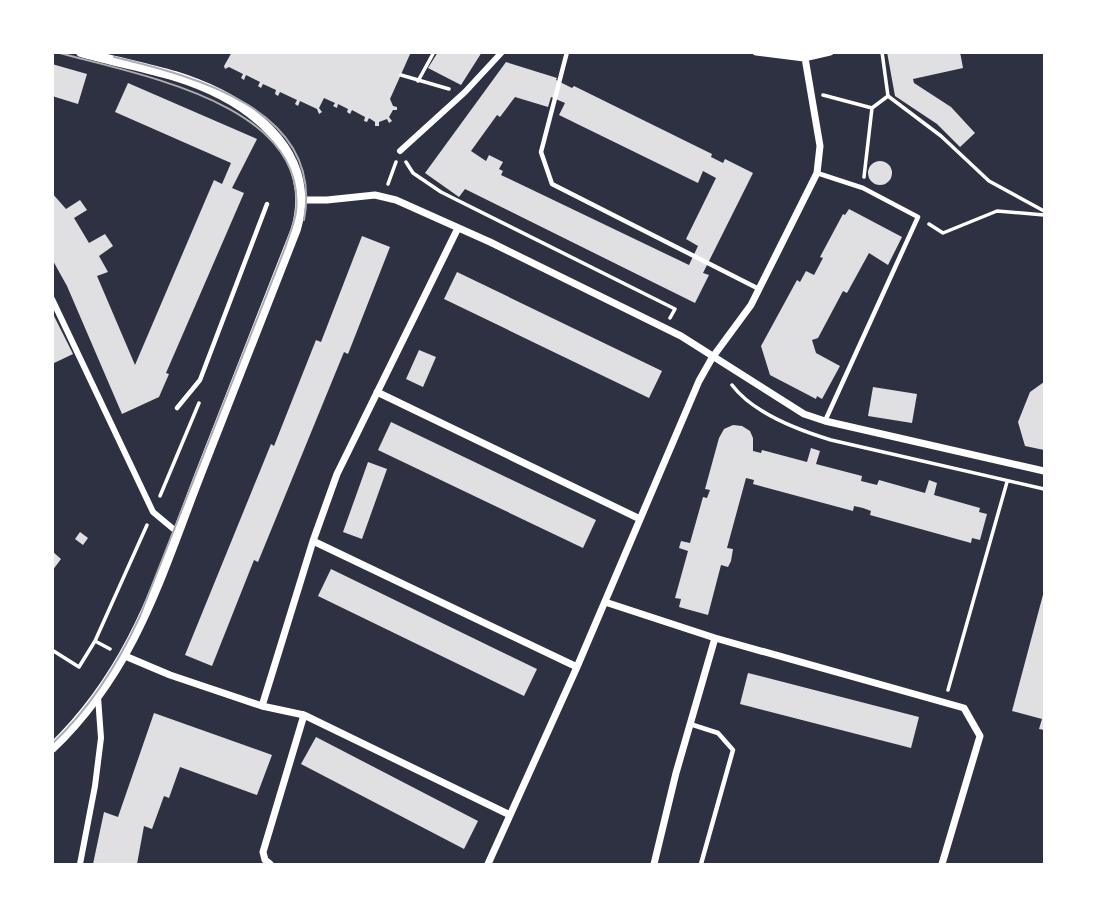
<svg xmlns="http://www.w3.org/2000/svg" width="1097" height="917" viewBox="0 0 1097 917" font-family="'Crimson Pro',serif">
	<rect width="100%" height="100%" fill="#2d3142"/>
	<path fill="#e0e0e3" fill-rule="evenodd" d="M232,52H411L390,99L393,106L397,107V110H393L389,117L392,121L389,123L387,119L379,122V126H375V122L369,118L367,122L364,121L365,117L352,110L350,114L347,112L348,109L338,104L337,108L333,106L335,103L324,98L319,108L322,112L319,114L317,109L300,101L298,106L295,104L297,100L280,92L278,96L275,94L276,90L263,84L261,88L258,86L260,82L246,75L244,80L241,78L243,74L229,67L225,69L224,66Z
		M438,52H482L461,85L428,68Z
		M887,52H960L963,68L913,79L914,83L951,107L975,133L960,147L937,124L895,96Z
		M506,62L557,78L556,80L572,88L574,86L712,154L711,157L723,163L725,159L753,173L703,273L709,275L695,303L465,189L459,197L425,173ZM515,97L548,107L551,97L565,103L559,115L698,183L703,171L716,178L686,239L698,246L689,265L501,175L503,171L499,169L503,162L489,155L486,161L471,151L497,115L500,117Z
		M52,64L87,74L78,104L52,96Z
		M128,83L257,139L232,188L244,193L166,373L169,374L159,397L122,414L67,286L52,259V193L66,209L80,200L87,210L74,218L89,243L105,234L113,246L99,256L108,272L97,276L135,365L214,180L222,184L231,163L115,112Z
		M868 173a12 12 0 1 1 24 0a12 12 0 1 1-24 0Z
		M849,209L902,237L888,265L869,253L847,293L843,291L818,338L812,340L816,353L840,366L822,399L817,396L816,399L770,375L761,346L797,280L800,282L806,271L814,275L823,258L820,257L843,214L845,215Z
		M362,236L390,247L348,354L344,352L258,562L254,560L212,666L185,655L271,444L274,446L316,340L321,342Z
		M457,272L662,371L649,398L444,299Z
		M52,312L73,354L52,364Z
		M419,350L436,357L423,387L406,379Z
		M1044,382V450L1025,446L1018,422L1030,392Z
		M873,387L917,394L912,423L868,416Z
		M391,422L596,520L583,548L378,450Z
		M733,425L742,426L750,431L753,438V451L761,453L762,450L807,462L811,448L820,451L816,464L862,476L861,481L877,485L879,480L925,493L929,480L937,483L934,495L980,508L979,512L987,514L980,540L972,538L971,543L870,515L871,511L863,508L854,506L853,511L753,484L754,480L746,478L727,548L733,549L731,561L728,567L721,565L708,615L679,607L681,599L675,598L688,551L679,548L681,541L690,543L703,497L707,498L710,490L705,489L719,438L724,429Z
		M368,462L387,469L362,539L343,532Z
		M80,532L88,538L83,545L75,539Z
		M52,551L61,559L52,571Z
		M331,569L537,669L524,696L318,596Z
		M1044,591V730L1039,729L1042,719L1012,711Z
		M748,673L919,717L911,748L740,704Z
		M154,713L272,755L257,795L180,767L169,798L164,796L152,829L144,826L137,864H93L104,812L118,817Z
		M316,737L478,821L464,849L301,764Z"/>
	<g fill="none" stroke-linecap="round" stroke-linejoin="round">
		<path stroke="#fff" stroke-width="3.5" d="M882,52L888,96L941,136L989,181L1044,211
			M401,75L449,89
			M418,81L434,52
			M823,95L872,108
			M406,162L413,173L441,192L675,309L670,318
			M864,177L872,108L888,96
			M388,184L396,162
			M929,224L943,233L997,211L1044,215
			M732,385C753,413 798,430 831,440L1044,489
			M160,496L199,403
			M95,641L147,525
			M52,650L79,667L95,641L110,649
			M948,690L1007,482"/>
		<path stroke="#fff" stroke-width="4.5" d="M567,52L541,152L552,184L759,289
			M817,173L863,188L918,217L825,421
			M177,408L200,380L267,204
			M690,724L718,733L733,750L701,864"/>
		<path stroke="#fff" stroke-width="6" d="M400,151L465,92L502,52
			M52,299L153,512L177,532
			M80,864L95,786L101,738L98,697"/>
		<path stroke="#fff" stroke-width="7" d="M756,52L804,58L830,52
			M302,200H327L375,195L396,200L490,242L681,336L804,414L825,421L1044,471
			M377,392L640,519
			M313,541L577,667
			M605,602L715,638L964,708L980,736L942,864
			M125,656L170,675L262,706
			M304,715L510,815
			M270,864L265,860L263,852L304,715L262,706L313,541L337,474L458,228
			M488,864L577,667L699,381L712,358L751,305L817,173L820,146L804,52
			M654,864L676,773L715,638"/>
		<path stroke="#fff" stroke-width="10" d="M52,748C137,666 161,572 203,466C234,387 265,308 296,229C319,148 243,97 175,76C144,67 112,61 81,52"/>
		<path stroke="#abadb3" stroke-width="2" d="M114,57C194,76 325,110 304,220
			M52,744C91,707 118,664 140,616L285,248C289,236 294,224 296,212C308,102 133,74 56,52"/>
	</g>
	<rect width="1097" height="917" fill="none" stroke="#ffffff" stroke-width="108"/>
</svg>
